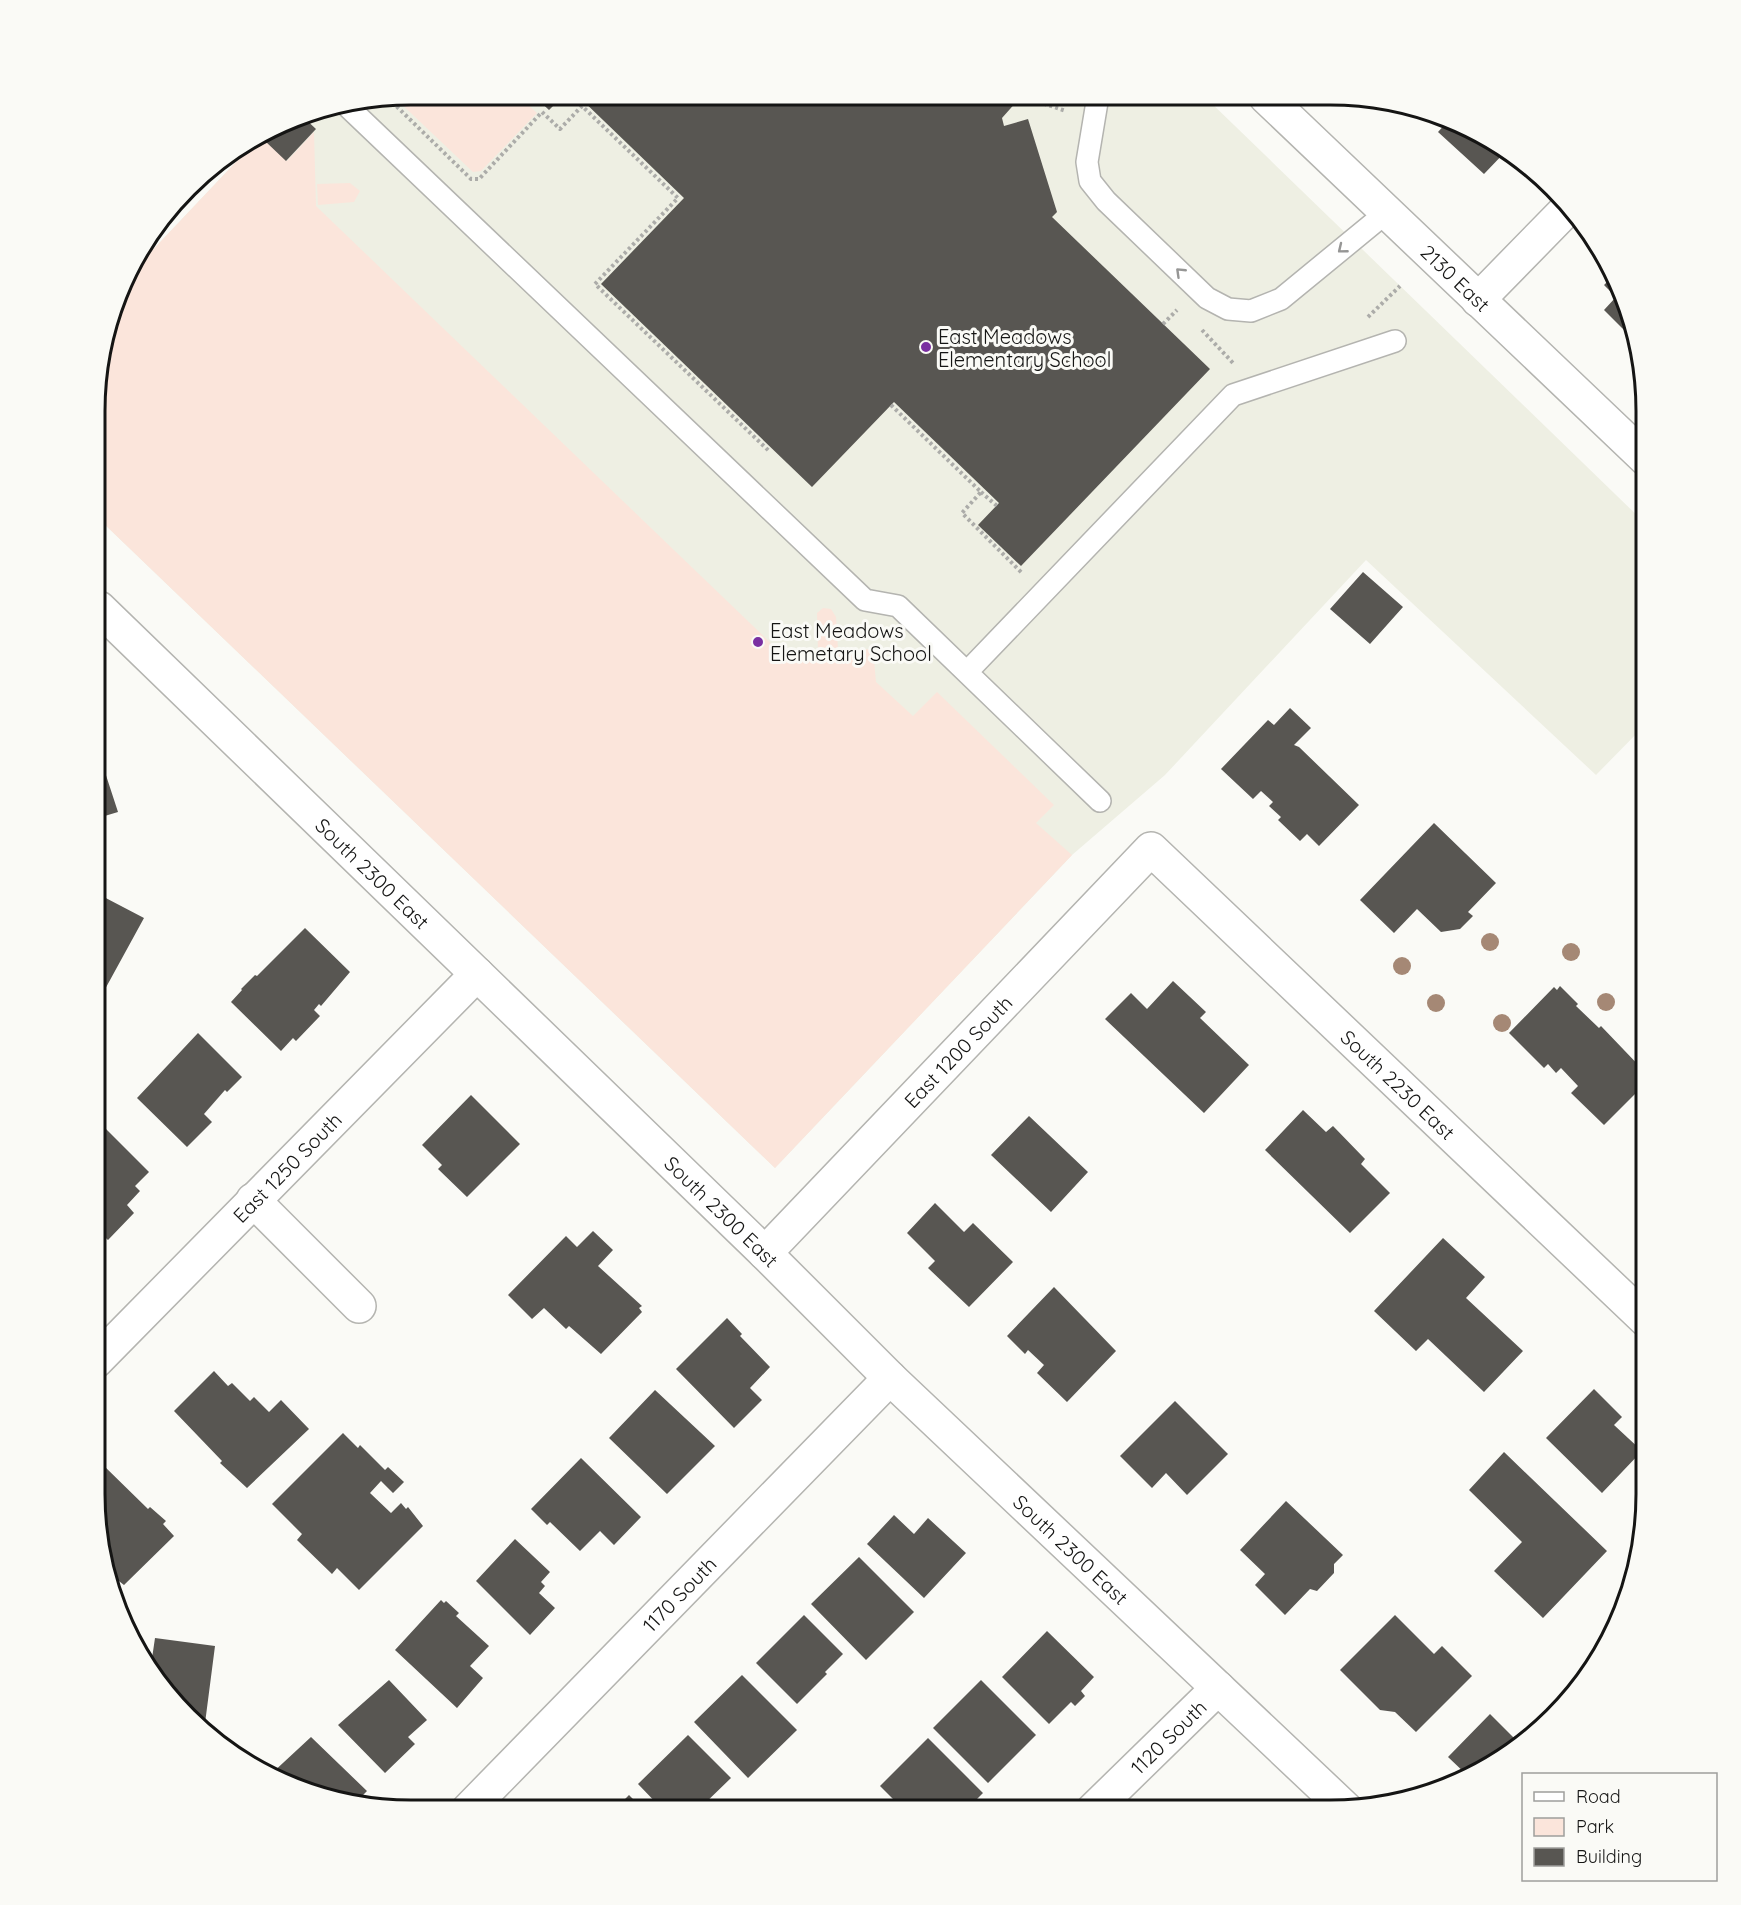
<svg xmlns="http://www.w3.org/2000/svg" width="1741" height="1905" viewBox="0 0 1741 1905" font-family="Quicksand,sans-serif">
	<rect width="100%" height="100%" fill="#fafaf6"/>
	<path fill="#eeefe3" d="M411,95L1205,97L1646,524V724L1596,775L1366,560L1165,775L1072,855L775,1168L100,520L101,350L128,276L252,145L309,111Z"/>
	<path fill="#fbe5db" d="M411,95H517L537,113L481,171L473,172L394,97Z
		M314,132L316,206L780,652L818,651L817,613L823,608L831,609L836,617L838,649L822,651L873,649L876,682L913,716L937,692L1054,805L1036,823L1072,855L775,1168L100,520L101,350L128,276L252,145L264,137L265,141L287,161Z
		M350,183L360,191L354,202L318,205L317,184Z"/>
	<path fill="#585652" d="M533,95H564L549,110Z
		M577,95L1014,96L1018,100L1002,118L1004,126L1028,119L1057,212L1052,217L1210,369L1021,566L978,525L999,503L894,402L812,487L601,284L684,198Z
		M302,116L316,129L286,161L265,141L273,132Z
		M1449,120L1505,148L1507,150L1484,174L1438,132Z
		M1613,276L1630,310L1636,342L1604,310L1616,297L1604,285Z
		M1363,572L1403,607L1370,644L1330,609Z
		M1290,708L1311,728L1294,745L1299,747L1359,805L1319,846L1307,834L1300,841L1278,820L1281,817L1269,806L1273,802L1261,791L1253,799L1221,769L1268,720L1274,725Z
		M102,763L118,812L98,818L99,765Z
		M1434,823L1496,883L1468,912L1473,916L1460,929L1441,932L1417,909L1394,933L1360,900Z
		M100,895L144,918L98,1002V898Z
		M305,928L350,972L321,1006L319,1004L314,1010L320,1016L296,1041L293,1038L281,1051L231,1002L242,990L241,989L255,975L257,976Z
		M1173,981L1206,1012L1200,1018L1249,1065L1204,1113L1105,1019L1131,993L1147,1009Z
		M1560,986L1578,1004L1576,1006L1599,1028L1601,1026L1646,1073V1083L1604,1125L1571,1093L1578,1086L1561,1068L1556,1073L1548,1064L1544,1068L1509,1033L1554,987L1557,990Z
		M198,1033L242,1077L227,1092L225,1090L204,1114L212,1122L187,1147L137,1098Z
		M471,1095L520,1144L467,1197L438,1169L442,1165L422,1145Z
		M1303,1110L1326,1132L1333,1126L1365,1159L1361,1164L1390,1193L1350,1233L1265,1150Z
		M1029,1116L1088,1172L1051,1212L991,1155Z
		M97,1120L149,1172L135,1186L140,1191L127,1205L134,1213L108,1240L96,1229Z
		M935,1203L964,1232L973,1223L1013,1262L969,1307L928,1268L935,1261L907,1233Z
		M593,1231L613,1250L598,1266L642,1306L639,1308L642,1312L601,1354L569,1326L566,1329L544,1308L532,1319L508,1295L566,1236L577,1247Z
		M1443,1238L1485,1277L1466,1298L1523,1351L1484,1392L1428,1339L1416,1351L1374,1311Z
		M1054,1287L1116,1351L1067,1402L1037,1373L1044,1365L1028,1350L1025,1354L1007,1336Z
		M727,1318L742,1334L740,1336L770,1367L750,1388L762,1400L734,1428L676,1369Z
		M214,1371L228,1386L232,1383L250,1401L254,1397L269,1412L281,1400L309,1429L247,1488L220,1463L222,1461L174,1411Z
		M1594,1389L1622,1417L1614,1425L1642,1451L1602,1493L1546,1438Z
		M655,1390L715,1446L667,1494L609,1438Z
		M1175,1401L1228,1454L1187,1495L1166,1473L1152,1488L1120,1456Z
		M343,1433L358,1448L360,1445L385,1470L388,1467L404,1482L393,1493L381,1481L370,1493L391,1513L401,1503L406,1509L408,1507L423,1526L359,1590L337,1568L332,1574L297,1540L302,1534L272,1504Z
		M1504,1452L1607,1551L1543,1618L1494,1571L1522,1542L1469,1490Z
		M581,1458L641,1517L614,1545L600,1531L580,1551L550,1522L547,1525L531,1509Z
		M101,1463L148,1509L150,1507L166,1521L163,1524L174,1536L124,1585L106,1571L95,1514V1468Z
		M1286,1501L1343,1555L1334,1564V1573L1317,1591L1310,1589L1285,1615L1255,1585L1265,1574L1240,1550Z
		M894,1515L914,1534L928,1518L966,1553L924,1598L867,1544Z
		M515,1539L550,1572L541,1582L545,1586L539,1593L555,1608L530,1635L476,1581Z
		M859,1557L914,1612L866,1660L811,1604Z
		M441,1600L444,1603L446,1601L459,1613L456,1616L489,1646L470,1666L483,1678L457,1708L395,1650Z
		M804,1615L843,1654L825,1672L827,1674L797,1704L756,1663Z
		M1395,1615L1434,1654L1442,1646L1472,1676L1416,1732L1395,1712L1380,1710L1340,1670Z
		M1047,1631L1094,1677L1081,1691L1085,1696L1075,1706L1071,1702L1049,1724L1002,1677Z
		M155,1638L215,1646L204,1731L188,1718L150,1672Z
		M742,1675L797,1730L748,1778L694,1722Z
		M389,1680L427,1720L408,1737L415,1744L385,1773L338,1725Z
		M981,1680L1036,1735L988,1783L933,1728Z
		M1490,1714L1521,1745L1505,1757L1468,1776L1448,1757Z
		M688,1735L731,1778L700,1808L697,1804L691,1810H663L638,1784Z
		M311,1737L367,1791L354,1804L329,1800L270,1775Z
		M928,1738L983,1793L966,1810H904L880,1786Z
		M629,1795L644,1810H601L609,1801L616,1808Z"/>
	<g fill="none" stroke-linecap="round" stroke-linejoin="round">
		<defs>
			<path id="service" d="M1098,96L1087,162L1090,181L1106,201L1207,298L1228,309L1251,311L1281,299L1387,212
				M346,105L865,600L898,606L1100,801
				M967,672L1233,395L1395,341"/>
			<g id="minor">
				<path id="s1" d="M1266,97L1646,459"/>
				<path d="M1478,300L1567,209"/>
				<path d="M253,1200L359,1306"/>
				<path id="s2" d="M765,1253L1151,849L1646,1320"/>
				<path id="s3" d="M96,1361L477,974"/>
				<path id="s4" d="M468,1810L890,1378"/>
				<path id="s5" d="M1093,1810L1218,1688"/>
			</g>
			<g id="tertiary">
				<path id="s6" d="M99,608L765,1253L890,1378L1347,1810"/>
			</g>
		</defs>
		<use href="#service" stroke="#b4b4b0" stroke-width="24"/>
		<use href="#minor" stroke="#b4b4b0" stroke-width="36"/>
		<use href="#tertiary" stroke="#b4b4b0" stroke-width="36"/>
		<path stroke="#acaca9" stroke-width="4" stroke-dasharray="3 3" stroke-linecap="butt" d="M570,95L582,106
			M1021,96L1066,111
			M388,98L471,179H479L542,112L560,129L582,106L678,198L595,284L769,451
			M1368,317L1400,286
			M1163,324L1177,310
			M1202,330L1234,364
			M891,405L981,492L962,513L1023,574
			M981,492L997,506"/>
		<use href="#service" stroke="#fff" stroke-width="21"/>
		<use href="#minor" stroke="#fff" stroke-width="33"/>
		<use href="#tertiary" stroke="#fff" stroke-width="33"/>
	</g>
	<g fill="#a58875">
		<circle cx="1490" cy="942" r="9"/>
		<circle cx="1571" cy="952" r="9"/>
		<circle cx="1402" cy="966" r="9"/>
		<circle cx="1606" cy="1002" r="9"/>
		<circle cx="1436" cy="1003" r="9"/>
		<circle cx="1502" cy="1023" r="9"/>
	</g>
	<defs><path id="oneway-chevron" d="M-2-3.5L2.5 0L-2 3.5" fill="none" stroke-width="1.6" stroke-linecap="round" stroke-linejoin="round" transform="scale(1.5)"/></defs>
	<g stroke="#969695">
		<use href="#oneway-chevron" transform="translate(1342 249) rotate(141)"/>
		<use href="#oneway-chevron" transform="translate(1180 272) rotate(-136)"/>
	</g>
	<g fill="#7a2fa1" stroke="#fafaf6" stroke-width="2">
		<circle cx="926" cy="347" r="6"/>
		<circle cx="758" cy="642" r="6"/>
	</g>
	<g text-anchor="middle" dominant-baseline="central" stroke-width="6" stroke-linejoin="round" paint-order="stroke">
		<g font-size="20" fill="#151514" stroke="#fafaf6">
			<text stroke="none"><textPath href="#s1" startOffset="262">2130 East</textPath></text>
			<text stroke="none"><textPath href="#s6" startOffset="381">South 2300 East</textPath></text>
			<text stroke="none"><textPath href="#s2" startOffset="279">East 1200 South</textPath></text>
			<text stroke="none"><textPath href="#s2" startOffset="900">South 2230 East</textPath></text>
			<text stroke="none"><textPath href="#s3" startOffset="272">East 1250 South</textPath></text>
			<text stroke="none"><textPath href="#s6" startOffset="867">South 2300 East</textPath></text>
			<text stroke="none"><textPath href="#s6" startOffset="1353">South 2300 East</textPath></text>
			<text stroke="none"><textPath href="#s4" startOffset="302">1170 South</textPath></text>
			<text stroke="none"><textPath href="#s5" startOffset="105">1120 South</textPath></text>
		</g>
		<g font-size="20" fill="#151514" stroke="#fafaf6" text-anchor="start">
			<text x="938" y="336">East Meadows<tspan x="938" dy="23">Elementary School</tspan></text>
			<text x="770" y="630">East Meadows<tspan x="770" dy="23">Elemetary School</tspan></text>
		</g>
	</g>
	<path d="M0 0H1741V1905H0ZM411 105H1330A306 306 0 0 1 1636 411V1494A306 306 0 0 1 1330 1800H411A306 306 0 0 1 105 1494V411A306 306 0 0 1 411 105Z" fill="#fafaf6" fill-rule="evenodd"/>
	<path fill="none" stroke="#151514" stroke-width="3" d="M411 105H1330A306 306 0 0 1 1636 411V1494A306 306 0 0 1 1330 1800H411A306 306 0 0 1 105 1494V411A306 306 0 0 1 411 105Z"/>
	<rect x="1522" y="1773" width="195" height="108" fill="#fafaf6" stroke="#9e9e9c" stroke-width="1.5"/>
	<rect x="1534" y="1792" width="30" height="9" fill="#ffffff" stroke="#9e9e9c" stroke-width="1.5"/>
	<text x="1576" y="1803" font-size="18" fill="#151514">Road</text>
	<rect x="1534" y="1818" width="30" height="18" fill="#fbe5db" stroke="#9e9e9c" stroke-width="1.5"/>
	<text x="1576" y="1833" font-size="18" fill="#151514">Park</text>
	<rect x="1534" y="1848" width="30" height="18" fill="#585652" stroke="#9e9e9c" stroke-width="1.5"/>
	<text x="1576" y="1863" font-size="18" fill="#151514">Building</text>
</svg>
